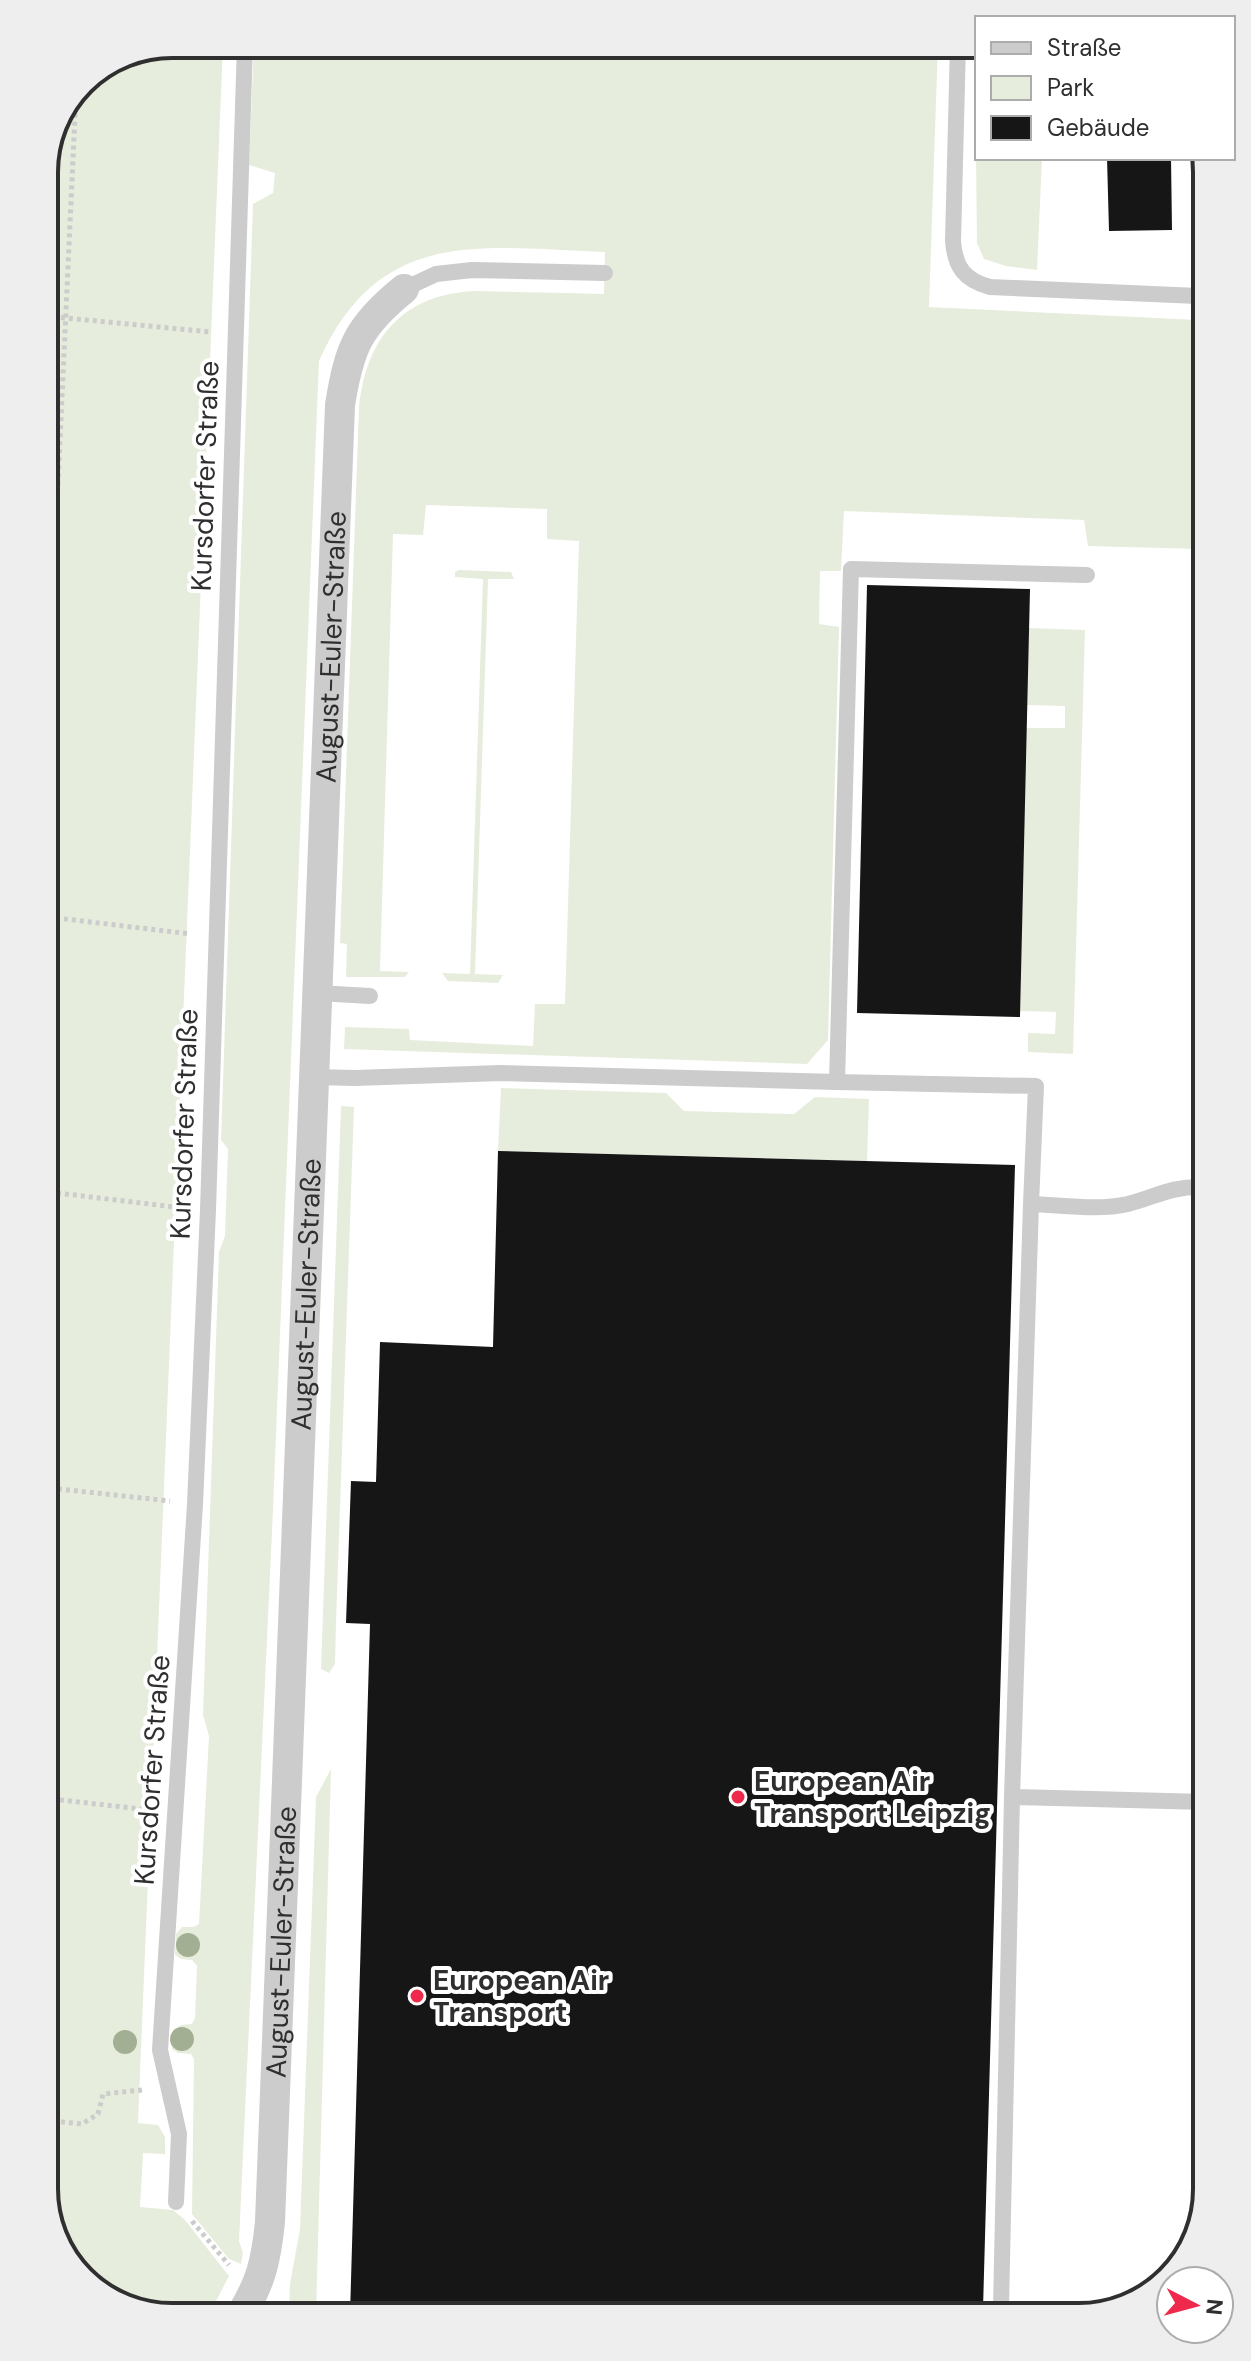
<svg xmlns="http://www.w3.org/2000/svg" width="1251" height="2361" viewBox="0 0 1251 2361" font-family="'DM Sans',sans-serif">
	<rect width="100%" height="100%" fill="#fff"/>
	<path fill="#e7eddc" d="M172,44H223L138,2123L158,2125L165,2137V2154L143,2153L140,2207L173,2210L185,2220L229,2276L216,2301L199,2316L164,2317L100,2295L54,2239L44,164L82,81Z
		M254,44H854L866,53L867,44H938L929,307L1198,320L1199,549L1088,546L1084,520L844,511L841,571H820L819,624L839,627L828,1040L807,1064L344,1049L345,1027L409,1029L410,1040L533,1046L535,1004H565L579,541L547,539V509L426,505L423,535L393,534L380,971L409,972L405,977H346L347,944L340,943L359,408C366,339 401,295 474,291L604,294L605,252C481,248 380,225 319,361L273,1510L239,2241L243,2253L241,2264L229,2259L192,2214L194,2059L191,2054L178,2053L172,2049L173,2030L181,2025L192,2024L195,2018L197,1966L192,1960L181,1959L175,1955L176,1934L182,1927H194L199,1924L209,1736L203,1715L219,1252L225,1236L228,1149L221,1140L253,204L273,193L275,173L249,165Z
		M976,155L977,158H1042L1037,270L1006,266L984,259L977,243Z
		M459,570L511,572L514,579H488L475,974L503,975L498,983L448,981L442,973L470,974L483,579L455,577V572Z
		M1029,628L1085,630L1073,1054L1028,1052V1033L1055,1034L1056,1012L1020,1011L1026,728H1065V706L1027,705Z
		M501,1088L666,1093L684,1111L794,1114L815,1097L869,1099L867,1161L498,1151Z
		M341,1106L354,1107L336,1623L335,1664L329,1673L321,1669Z
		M331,1769L316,2315H289L290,2284L300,2229L316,1797Z"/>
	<path fill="#161616" d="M1107,158H1171L1172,230L1109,231Z
		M867,585L1030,589L1020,1017L857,1013Z
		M498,1151L1015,1165L983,2309L350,2315L370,1624L346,1623L351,1481L376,1482L380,1342L493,1347Z"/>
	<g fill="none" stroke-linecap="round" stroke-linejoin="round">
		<path stroke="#ccc" stroke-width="5" stroke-dasharray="4 4" stroke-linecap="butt" d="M45,316L211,332
			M46,612L52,613L47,746
			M52,613L76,94
			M48,917L191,934
			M49,1192L183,1208
			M50,1488L170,1501
			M52,1799L150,1810
			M53,2121L82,2124L98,2114L103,2094L142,2090
			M192,2221L229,2265"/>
		<path stroke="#ccc" stroke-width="16" d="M958,44L953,241C955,267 964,280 990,287L1198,296
			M404,289L436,274L472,270L605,273
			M318,993L370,996
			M314,1077L355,1078L501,1073L837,1082L851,569L1087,575
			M837,1082L1036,1086L1031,1204
			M1012,1797L1205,1802
			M176,2202L179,2134L160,2050L195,1504L208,1210L245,44
			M1001,2308L1012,1797L1031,1204C1062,1205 1098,1211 1128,1204C1155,1197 1172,1186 1202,1187"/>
		<path stroke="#ccc" stroke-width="30" id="s1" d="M240,2316C261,2283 266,2261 270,2222L340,405C349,348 358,326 404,289"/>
	</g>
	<g fill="#a3af93">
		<circle cx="188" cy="1945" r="12"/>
		<circle cx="182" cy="2039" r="12"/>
		<circle cx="125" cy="2042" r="12"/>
	</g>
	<g fill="#ee294b" stroke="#fff" stroke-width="3">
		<circle cx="738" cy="1797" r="8"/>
		<circle cx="417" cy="1996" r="8"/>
	</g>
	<g text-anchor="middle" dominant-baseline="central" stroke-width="8" stroke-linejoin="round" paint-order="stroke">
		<g font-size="28" fill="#2f2f2f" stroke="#fff">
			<text transform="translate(205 476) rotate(-88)">Kursdorfer Straße</text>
			<text stroke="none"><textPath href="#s1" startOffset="1676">August-Euler-Straße</textPath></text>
			<text transform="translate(184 1124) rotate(-88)">Kursdorfer Straße</text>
			<text stroke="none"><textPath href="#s1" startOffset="1028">August-Euler-Straße</textPath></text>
			<text transform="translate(152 1770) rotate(-86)">Kursdorfer Straße</text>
			<text stroke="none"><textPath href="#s1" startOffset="380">August-Euler-Straße</textPath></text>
		</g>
		<g font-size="28" font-weight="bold" fill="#2f2f2f" stroke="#fff" text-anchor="start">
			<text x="754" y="1781">European Air<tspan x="754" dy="32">Transport Leipzig</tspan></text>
			<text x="433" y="1980">European Air<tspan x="433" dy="32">Transport</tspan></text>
		</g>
	</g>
	<path d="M0 0H1251V2361H0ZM172 58H1079A114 114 0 0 1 1193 172V2189A114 114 0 0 1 1079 2303H172A114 114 0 0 1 58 2189V172A114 114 0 0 1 172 58Z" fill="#eee" fill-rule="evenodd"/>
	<path fill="none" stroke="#2f2f2f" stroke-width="4" d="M172 58H1079A114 114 0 0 1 1193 172V2189A114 114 0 0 1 1079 2303H172A114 114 0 0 1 58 2189V172A114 114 0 0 1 172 58Z"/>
	<rect x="975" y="16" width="260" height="144" fill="#ffffff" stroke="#acacac" stroke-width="2"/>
	<rect x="991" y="42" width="40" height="12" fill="#cccccc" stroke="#acacac" stroke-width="2"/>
	<text x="1047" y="56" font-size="24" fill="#2f2f2f">Straße</text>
	<rect x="991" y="76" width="40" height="24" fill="#e7eddc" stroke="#acacac" stroke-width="2"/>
	<text x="1047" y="96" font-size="24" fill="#2f2f2f">Park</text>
	<rect x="991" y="116" width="40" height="24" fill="#161616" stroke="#acacac" stroke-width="2"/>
	<text x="1047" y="136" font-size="24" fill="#2f2f2f">Gebäude</text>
	<g transform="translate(1195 2305) rotate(96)"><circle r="38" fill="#ffffff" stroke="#acacac" stroke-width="2"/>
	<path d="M0-6L14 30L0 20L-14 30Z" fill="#ee294b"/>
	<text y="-12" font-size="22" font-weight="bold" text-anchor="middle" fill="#2f2f2f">N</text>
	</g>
</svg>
